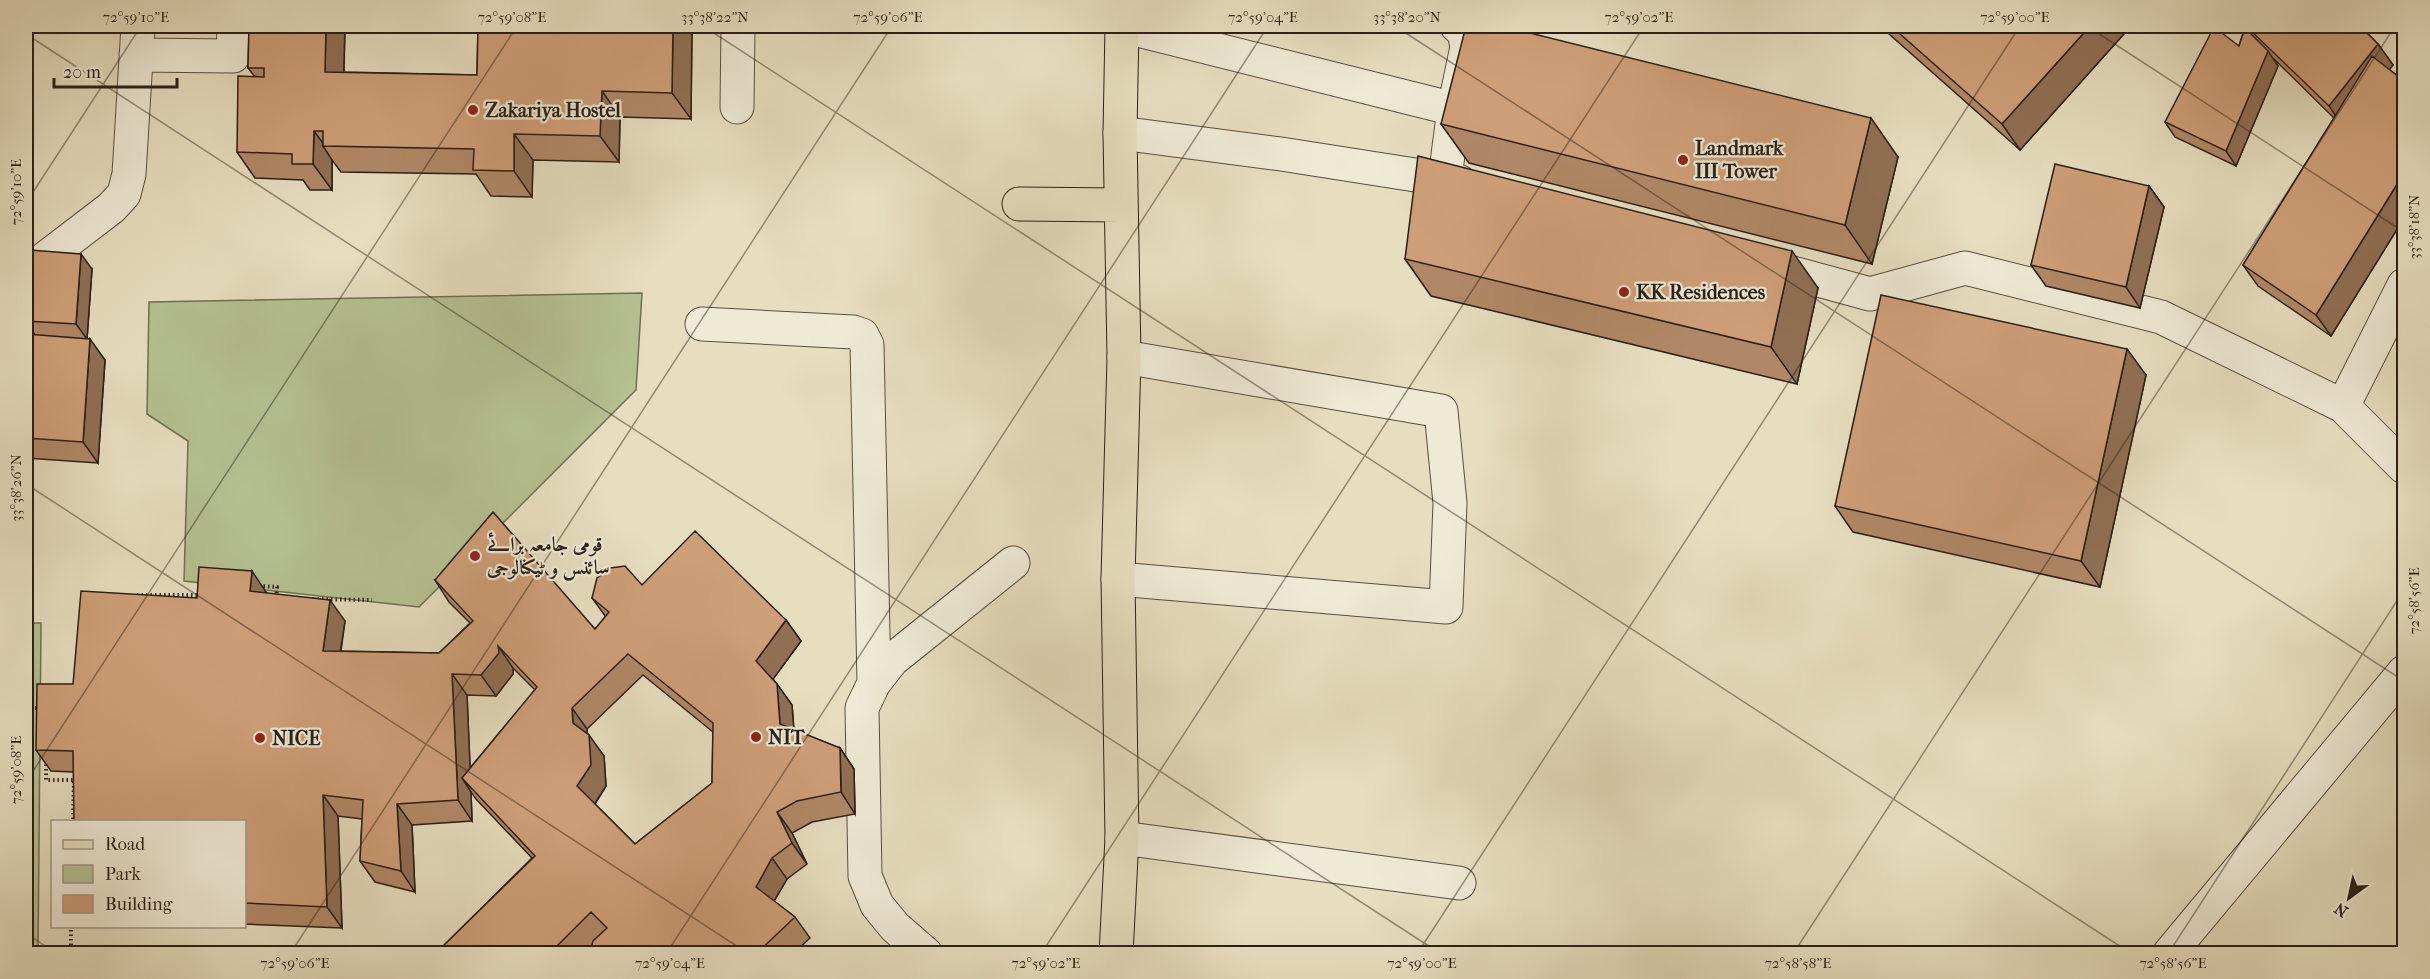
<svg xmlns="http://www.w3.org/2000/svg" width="2430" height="979" viewBox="0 0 2430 979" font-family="'IM FELL French Canon',Amiri,serif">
	<rect width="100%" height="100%" fill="#e7dec0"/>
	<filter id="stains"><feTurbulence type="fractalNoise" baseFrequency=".00333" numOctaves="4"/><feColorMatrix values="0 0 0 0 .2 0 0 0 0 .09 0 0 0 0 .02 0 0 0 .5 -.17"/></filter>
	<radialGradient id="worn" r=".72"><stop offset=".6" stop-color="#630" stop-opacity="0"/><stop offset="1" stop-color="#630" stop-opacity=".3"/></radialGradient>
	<path fill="#b5c192" stroke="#6f7054" stroke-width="1.5" d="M642,293L636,390L419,607L184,581L188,441L147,414L149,302Z
		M26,623H41L38,953L26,954Z"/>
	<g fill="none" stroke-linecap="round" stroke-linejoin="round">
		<defs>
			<path id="minor" d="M1122,26L1454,109
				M136,55L233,56L234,26
				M737,107L738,26
				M1120,133L1281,154L1460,182
				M1445,178L1454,109L1467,47L1464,32L1457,26
				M1767,266L1870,294L1965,268L2161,317L2343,406L2404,467
				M26,273L111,208L124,194L129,174L138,26
				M702,324L853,332L862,335L867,345L874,683
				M2343,406L2404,285
				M1118,579L1446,607L1450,503L1441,411L1124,357
				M1122,838L1459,883
				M926,954L895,927L877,905L865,876L862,708L874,683L892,660L1013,563
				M2169,954L2404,672"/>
			<path id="major" d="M1019,204L1121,205
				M1116,954L1122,838L1118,579L1124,357L1120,133L1122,26"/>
		</defs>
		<use href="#minor" stroke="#584e40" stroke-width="35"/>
		<use href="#major" stroke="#291e16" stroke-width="35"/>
		<path stroke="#291e16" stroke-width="4" stroke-dasharray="1.5 3" stroke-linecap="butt" d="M259,586L277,587L276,598
			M137,595H202
			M313,599L372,600
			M26,708H39
			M46,760V780H74L73,822
			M71,954V926"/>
		<use href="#minor" stroke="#efead6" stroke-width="33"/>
		<use href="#major" stroke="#e7dec0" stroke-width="33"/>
	</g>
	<path fill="#b18867" stroke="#291e16" stroke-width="1.5" fill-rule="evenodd" d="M249,26H345L344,72L477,75L478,26H692L691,119L620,117L619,162L533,160L532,197L491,196L476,174L341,172L332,160V190H310L303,180L255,178L237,152L255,77L248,68Z
		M1880,26H2131L2020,150Z
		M2239,26H2360L2378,44L2393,65L2389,69L2404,81V218L2331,336L2258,286L2243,265L2334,118L2273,58L2278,66L2236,166L2175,137L2165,122L2239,46L2244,30Z
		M1441,124L1898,157L1872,264L1469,163Z
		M2149,186L2164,207L2140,308L2046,286L2031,265Z
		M1405,259L1818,288L1797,384L1431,296Z
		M92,269L87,339L105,360L98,463L26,458V334L35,335L26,321Z
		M2146,375L2100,587L1853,532L1835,506Z
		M435,580L595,629L606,617L592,598L642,585L786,620L801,641L773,679L792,705L794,730L840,748L854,769L855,814L812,822L792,833L807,864L787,879L774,901L795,917L810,938L793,954H590L591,947L585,954H435L532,858L476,799L471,792L472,821L412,825L415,892L375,882L360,861L362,819L338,816L342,928L244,924V822L73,772L51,771L36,750L73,684L197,598L266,592V593L345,621L341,651L439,653L470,623L449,602ZM513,668L535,690L470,768L467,695L496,696L513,674ZM643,675L713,732L712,783L635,844L595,804L606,786L604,756L587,734V729Z"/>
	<path fill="#906f54" stroke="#291e16" stroke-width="1.5" d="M326,26H345L343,98L325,72Z
		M673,26H692L691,119L672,93Z
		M2090,26H2131L2020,150L2002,124Z
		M2378,44L2393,65L2343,127L2329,106Z
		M2268,51L2278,66L2236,166L2226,151Z
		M602,91L620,117L619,162L600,136Z
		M1871,118L1898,157L1872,264L1845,225Z
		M314,131L325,146H323L332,160V190L313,164Z
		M514,134L533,160L532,197L514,171Z
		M2404,173V218L2331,336L2316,315Z
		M2149,186L2164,207L2140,308L2126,287Z
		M1792,251L1818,288L1797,384L1771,347Z
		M81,254L92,269L87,339L76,324Z
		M90,339L105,360L98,463L83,442Z
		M2127,349L2146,375L2100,587L2081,561Z
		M252,571L266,592L264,612L250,591Z
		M330,600L345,621L337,672L323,651Z
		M786,620L801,641L771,682L756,661Z
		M498,646L513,668V674L496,696L481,675Z
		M452,674L467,695L471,788L462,778L471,792L472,821L458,800Z
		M777,684L792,705L795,745L780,724Z
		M572,708L587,729L588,744L573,723Z
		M589,735L604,756L606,786L592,808L577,786Z
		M840,748L854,769L855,814L841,792Z
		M323,795L338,816L342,928L327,907Z
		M397,804L412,825L415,892L401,871Z
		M777,812L792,833L807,864L792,843Z
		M772,858L787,879L770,908L756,887Z"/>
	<path fill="#ce9e78" stroke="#291e16" stroke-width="1.5" fill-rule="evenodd" d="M249,26H326L325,72L477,75L478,26H673L672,93L602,91L600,136L514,134V171L473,170L474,149L323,146V131H314L313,164H292V154L237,152L238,76L264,77V68H248Z
		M1466,26H1502L1871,118L1845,225L1441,124Z
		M1891,26H2090L2002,124Z
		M2246,26H2360L2378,44L2329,106Z
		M2214,27L2239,46L2245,28L2268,51L2226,151L2165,122Z
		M2372,56L2404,81V173L2316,315L2243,265Z
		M1418,156L1792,251L1771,347L1405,259Z
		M2055,164L2149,186L2126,287L2031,265Z
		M30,250L81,254L76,324L26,321Z
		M1881,295L2127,349L2081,561L1835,506Z
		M26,334L90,339L83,442L26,438Z
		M493,512L595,629L609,612L592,598L597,578L610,568L625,566L642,585L695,531L786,620L756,661L777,684L780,724L840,748L841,792L797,801L777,812L792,843L772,858L756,887L795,917L756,954H590V952L593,941L607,928L591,912L549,954H435L535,856L462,778L537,687L498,646L499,653L481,675L452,674L458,800L397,804L401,871L360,861L363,800L323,795L327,907L244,903V822H74L73,751L36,750L37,684H73L81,591L197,598L199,567L252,571L250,591L330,600L323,651L439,653L473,621L435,580ZM628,654L713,723L712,783L635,844L577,786L591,765L589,735L573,723L572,708Z"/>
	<path fill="none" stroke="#291e16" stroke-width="1.5" stroke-opacity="0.45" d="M703,26L2132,954M1395,26L2404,681M2087,26L2404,232M26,34L1441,954M26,203L141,26M26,484L749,954M26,782L517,26M26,933L57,954M290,954L892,26M666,954L1268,26M1041,954L1644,26M1417,954L2020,26M1793,954L2395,26M2168,954L2404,590"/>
	<g fill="#8f2418" stroke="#efead6" stroke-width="2">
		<circle cx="473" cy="110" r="6"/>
		<circle cx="1683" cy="160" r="6"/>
		<circle cx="1624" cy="292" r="6"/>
		<circle cx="475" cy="556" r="6"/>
		<circle cx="756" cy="737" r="6"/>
		<circle cx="260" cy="738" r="6"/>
	</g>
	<g text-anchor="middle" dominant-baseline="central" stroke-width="4.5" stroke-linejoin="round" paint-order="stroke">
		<g font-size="20" font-weight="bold" fill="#291e16" stroke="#efead6" text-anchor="start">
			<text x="485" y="110">Zakariya Hostel</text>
			<text x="1695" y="148">Landmark<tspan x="1695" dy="23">III Tower</tspan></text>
			<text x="1636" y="292">KK Residences</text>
			<text x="487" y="544">قومی جامعہ برائے<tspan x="487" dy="23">سائنس و ٹیکنالوجی</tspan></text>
			<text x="768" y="737">NIT</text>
			<text x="272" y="738">NICE</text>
		</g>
	</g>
	<rect width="2430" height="979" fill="none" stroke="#e7dec0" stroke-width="66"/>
	<rect x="51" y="820" width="195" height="108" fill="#efead6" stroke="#a09889" stroke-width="1.5"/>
	<rect x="63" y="840" width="30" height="9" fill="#e7dec0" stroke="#a09889" stroke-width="1.5"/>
	<text x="105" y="850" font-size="18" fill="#291e16">Road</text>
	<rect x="63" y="865" width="30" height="18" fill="#b5c192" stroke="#a09889" stroke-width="1.5"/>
	<text x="105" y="880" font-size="18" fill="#291e16">Park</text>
	<rect x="63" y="895" width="30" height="18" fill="#ce9e78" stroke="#a09889" stroke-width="1.5"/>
	<text x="105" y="910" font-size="18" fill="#291e16">Building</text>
	<g transform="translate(2349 898) rotate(213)" stroke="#efead6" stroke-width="4.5" paint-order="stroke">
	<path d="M0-4.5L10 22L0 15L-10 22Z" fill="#291e16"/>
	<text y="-9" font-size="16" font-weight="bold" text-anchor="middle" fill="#291e16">N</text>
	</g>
	<path d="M54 78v9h123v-9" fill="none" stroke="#291e16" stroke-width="3"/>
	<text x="63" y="78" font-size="18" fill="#291e16" stroke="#efead6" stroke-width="4.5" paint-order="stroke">20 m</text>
	<rect x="33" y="33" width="2364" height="913" fill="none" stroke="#291e16" stroke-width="2"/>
	<g font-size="15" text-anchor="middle" fill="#291e16">
		<text x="136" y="22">72°59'10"E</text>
		<text x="512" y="22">72°59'08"E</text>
		<text x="715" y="22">33°38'22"N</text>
		<text x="888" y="22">72°59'06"E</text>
		<text x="1263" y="22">72°59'04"E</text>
		<text x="1407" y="22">33°38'20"N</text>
		<text x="1639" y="22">72°59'02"E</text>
		<text x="2015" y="22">72°59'00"E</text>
		<text transform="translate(16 192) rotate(-90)" y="5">72°59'10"E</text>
		<text transform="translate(2414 227) rotate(-90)" y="5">33°38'18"N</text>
		<text transform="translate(16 488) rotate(-90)" y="5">33°38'26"N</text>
		<text transform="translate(2414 601) rotate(-90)" y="5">72°58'56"E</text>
		<text transform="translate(16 770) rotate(-90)" y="5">72°59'08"E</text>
		<text x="295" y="968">72°59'06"E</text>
		<text x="670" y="968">72°59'04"E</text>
		<text x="1046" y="968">72°59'02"E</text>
		<text x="1422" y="968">72°59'00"E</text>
		<text x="1798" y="968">72°58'58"E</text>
		<text x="2173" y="968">72°58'56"E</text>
	</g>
	<rect width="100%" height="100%" filter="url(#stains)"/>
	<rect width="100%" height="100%" fill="url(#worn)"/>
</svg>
